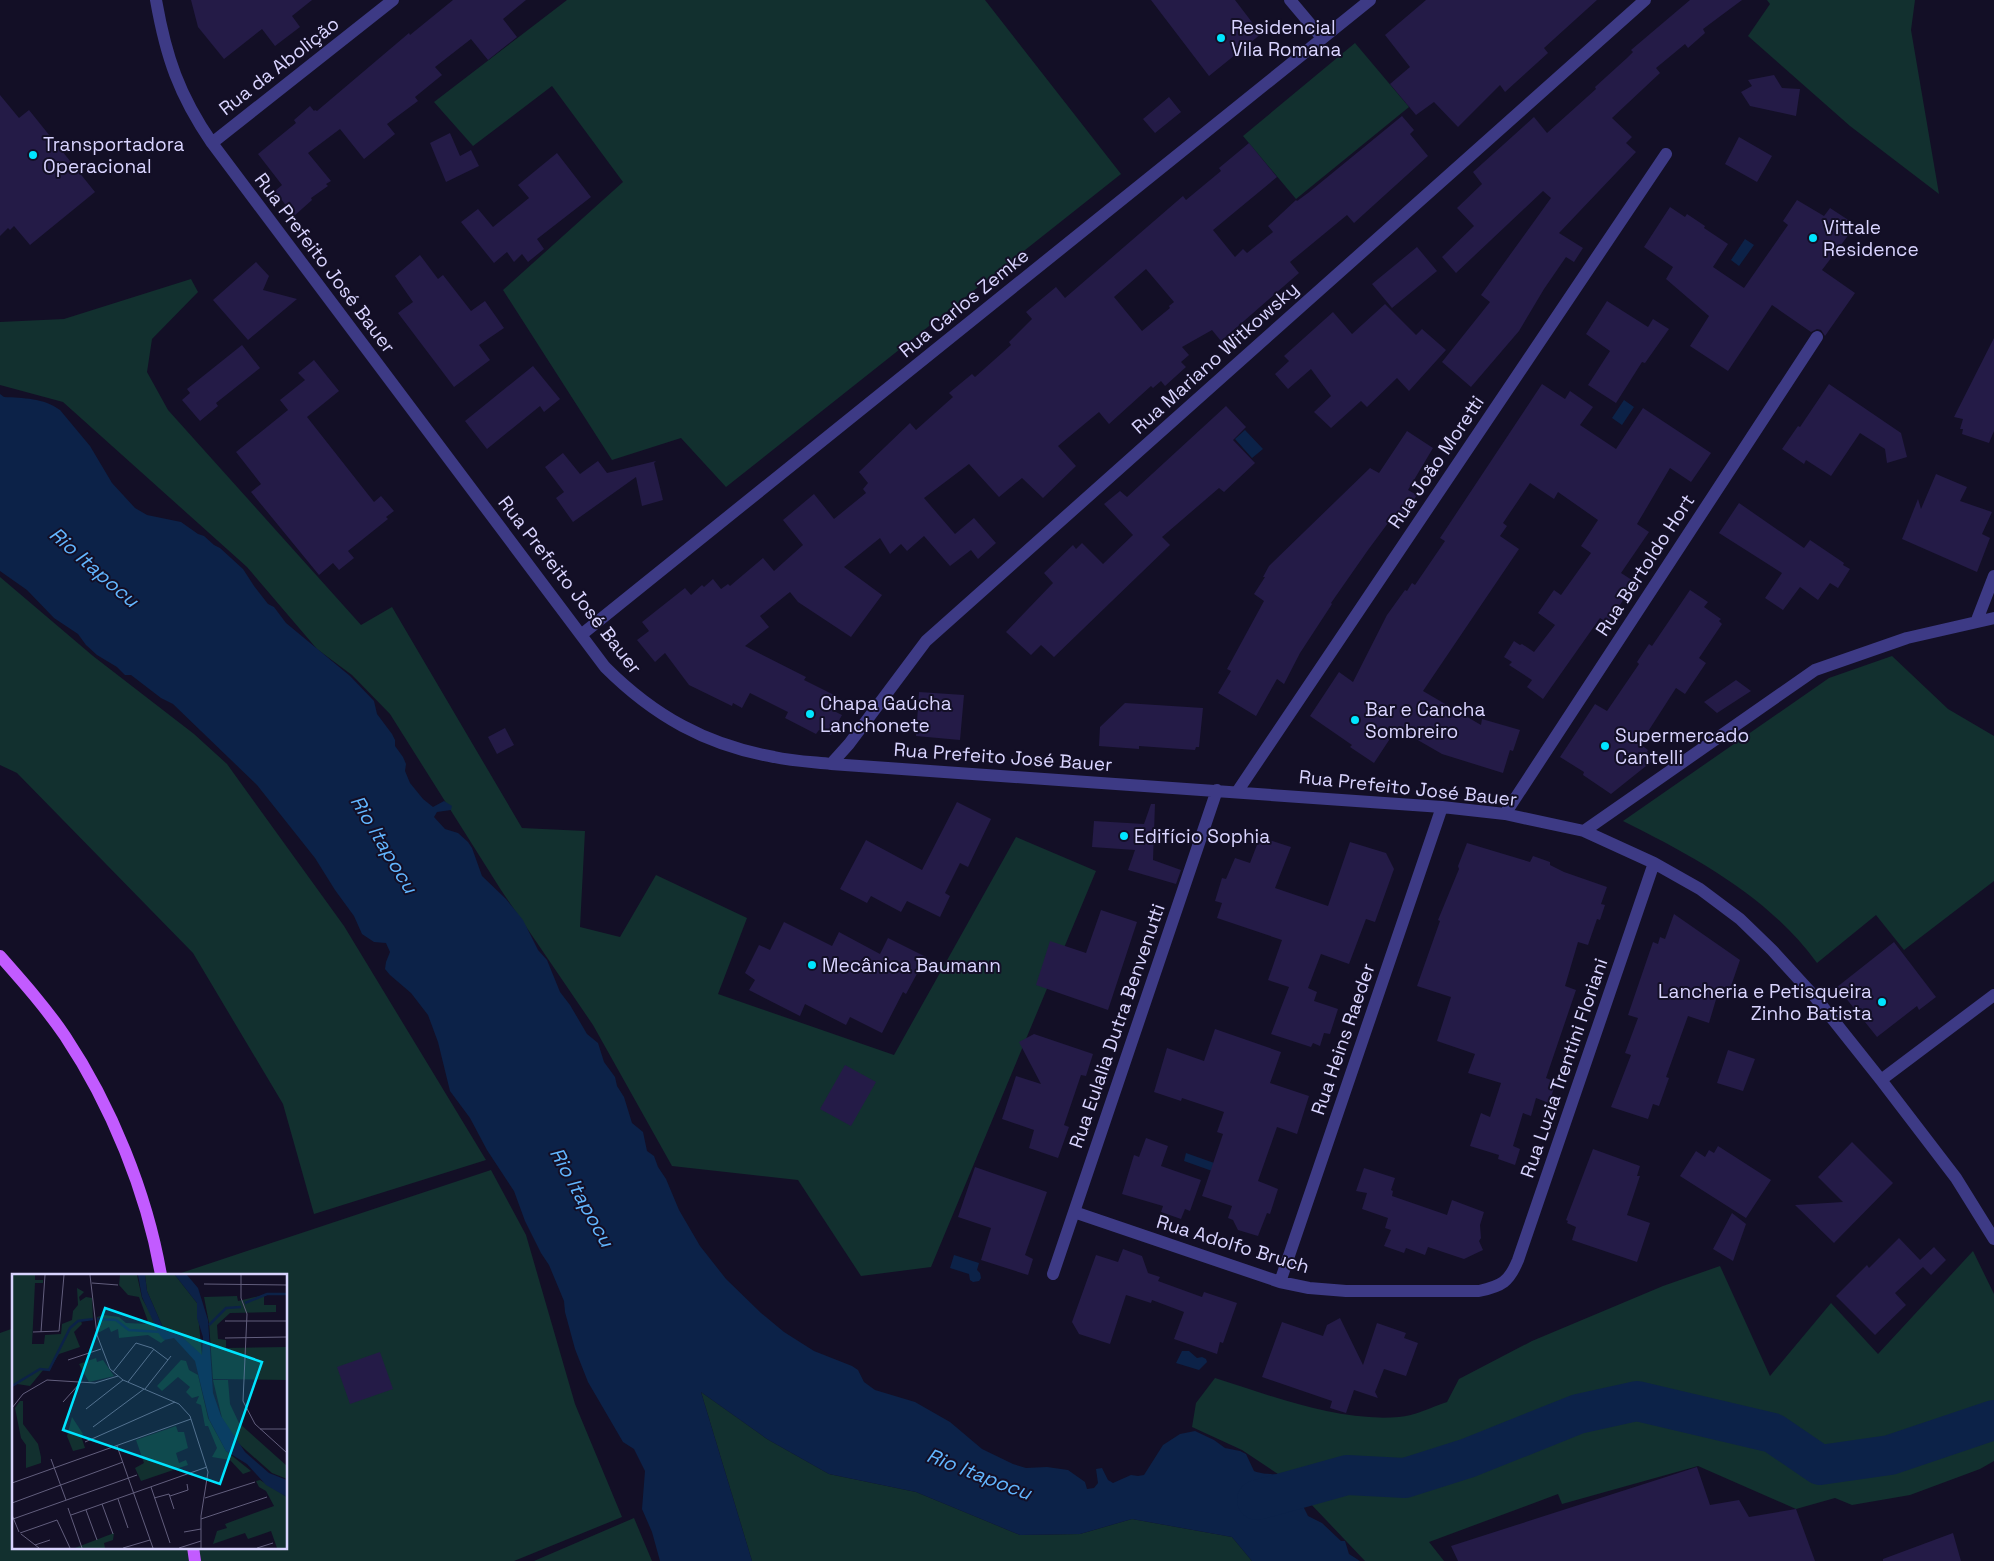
<svg xmlns="http://www.w3.org/2000/svg" width="1994" height="1561" viewBox="0 0 1994 1561" font-family="'Space Grotesk',sans-serif">
	<rect width="100%" height="100%" fill="#130f26"/>
	<path fill="#12302f" d="M567,0H985L1121,174L726,487L681,438L612,460L503,290L623,182L552,86L473,146L434,102Z
		M1767,0H1915L1911,30L1939,194L1850,126L1748,36L1770,4Z
		M1355,43L1409,107L1296,199L1243,136Z
		M191,279L198,292L152,339L147,372L168,410L361,625L392,607L522,828L585,831L580,927L620,937L656,875L747,918L718,994L894,1055L1016,837L1096,871L931,1267L861,1276L798,1180L672,1166L593,1025L501,890L390,714L352,675L317,649L247,567L63,402L0,385V322L64,319Z
		M0,577L93,656L194,734L227,764L344,926L486,1160L314,1214L283,1104L193,953L17,773L0,765Z
		M1892,656L1948,709L1994,736V881L1904,950L1876,915L1817,963C1769,897 1695,857 1623,821L1829,678Z
		M491,1170L526,1235L575,1404L622,1517L514,1561H0V1333L14,1328V1547H286V1275H175Z
		M1973,1251L1994,1294V1461L1980,1469L1910,1495L1852,1505L1835,1498L1796,1509L1698,1466L1562,1504L1558,1494L1429,1542L1444,1561H1365L1290,1482L1242,1450L1192,1427L1196,1403L1215,1378C1272,1396 1338,1422 1399,1417C1414,1416 1432,1407 1447,1402L1459,1379L1532,1341L1663,1286L1720,1266L1770,1376L1831,1303L1878,1354Z
		M701,1392L767,1439L829,1474L916,1492L1020,1535L1080,1534L1132,1519L1232,1537L1252,1561H752Z
		M634,1518L652,1561H534Z"/>
	<path fill="#0c2248" d="M1745,239L1754,245L1739,266L1731,260Z
		M0,394L4,397C23,398 44,398 60,410L90,446L112,483L135,508L147,515L181,522L198,534L204,536L214,545L220,548L243,569L254,586L268,604L274,607L286,623L350,676L374,701L377,714L392,734L395,740V746L403,757L406,764L405,771L410,783L423,799L433,807L444,801L452,806L451,810L437,812L434,817L445,829L458,833L468,842L472,848L482,876L506,899L523,920L538,950L547,960L560,992L570,1005L587,1034L598,1043L604,1062L615,1077L617,1086L624,1097L632,1123L643,1132L647,1151L654,1156L658,1167L666,1179L679,1210L700,1246L726,1279L761,1313L784,1332L814,1351L852,1366L858,1370L864,1382L875,1390L915,1402L950,1422L982,1449L1013,1464L1026,1468L1047,1467L1068,1470L1085,1482L1087,1489L1094,1488L1098,1483L1096,1469L1102,1468L1108,1480L1113,1483L1131,1475L1138,1476L1144,1475L1163,1445L1180,1434L1195,1431L1214,1440L1225,1448L1240,1451L1246,1454L1254,1471C1264,1475 1270,1473 1280,1475L1288,1486L1297,1494L1308,1516L1322,1523L1341,1541H1345L1349,1554L1360,1561H1252L1232,1537L1132,1519L1080,1534L1020,1535L916,1492L829,1474L767,1439L701,1392L752,1561H660L652,1532L642,1509L645,1471L634,1449L623,1442L588,1382L575,1349L565,1312L564,1301L549,1265L541,1253L525,1221L514,1191L487,1150L470,1118L450,1091L438,1042L428,1015L411,993L390,975L385,969L386,962L390,952L386,943L374,942L362,934L354,916L335,890L315,858L257,785L173,704L161,698L131,675H125L117,667L97,655L86,645L78,634L54,618L27,590L0,571Z
		M1624,400L1634,407L1622,425L1612,418Z
		M1245,430L1263,449L1252,458L1235,439Z
		M1186,1153L1217,1164L1215,1172L1184,1161Z
		M954,1255L979,1263L977,1270L980,1273L981,1278L979,1281L973,1282L970,1280L969,1274L950,1268Z
		M1182,1351H1189L1197,1358L1202,1357L1206,1359L1207,1362L1199,1370L1176,1363Z"/>
	<g fill="none" stroke-linecap="round" stroke-linejoin="round">
		<path stroke="#0c2248" stroke-width="40" d="M1257,1500L1347,1475L1405,1478L1468,1458L1578,1414L1637,1401L1773,1433L1820,1465L1890,1455L1994,1420"/>
	</g>
	<path fill="#241b47" fill-rule="evenodd" d="M191,0H312L292,16L300,27L275,46L262,29L224,59L198,27Z
		M453,0H526L503,19L517,37L488,60L471,39L435,67L442,75L415,97L418,101L387,124L395,134L364,159L340,129L308,153L331,181L326,184L328,186L311,198L312,200L294,216L275,191L282,185L258,154L296,123L294,120L310,106L314,111L315,110L317,111L409,33L410,35Z
		M1151,0H1235L1261,34L1209,76Z
		M1426,0H1597L1544,48L1548,53L1505,92L1500,85L1458,127L1434,102L1416,115L1390,84L1410,67L1385,35Z
		M1690,0H1742L1703,29L1705,33L1688,48L1685,44L1656,68L1660,73L1612,118L1632,137L1626,143L1636,152L1559,233L1583,248L1574,262L1566,257L1544,289L1519,331L1471,387L1442,362L1490,302L1481,295L1551,198L1543,191L1456,273L1442,257L1474,226L1457,208L1482,184L1473,172L1534,117L1547,133L1596,89L1595,87L1627,58L1633,52L1631,50Z
		M1774,75L1782,88L1800,89L1796,116L1750,106L1741,92L1752,86L1748,80Z
		M0,95L19,118L29,110L95,192L30,245L14,226L10,230L8,228L0,236Z
		M1169,97L1181,112L1155,133L1143,119Z
		M1402,116L1414,130L1410,134L1428,156L1354,223L1347,215L1290,262L1299,273L1221,341L1212,330L1182,347L1189,355L1181,362L1186,367L1165,386L1161,381L1153,388L1151,386L1109,424L1099,412L1058,446L1076,466L1043,498L1022,478L999,497L969,464L924,498L955,534L974,518L996,543L978,559L971,550L950,566L924,536L907,551L901,544L890,554L880,538L844,567L882,595L851,637L798,602L790,592L760,616L769,627L745,646L806,677L804,680L836,696L830,709L842,715L831,735L819,730L816,734L785,718L788,712L750,693L742,708L733,703L732,706L689,685L665,653L655,662L637,640L649,631L642,622L685,588L691,595L702,585L704,587L713,579L721,589L728,584L730,586L763,558L774,571L803,545L783,520L814,494L834,519L866,493L863,489L868,483L859,472L910,423L916,430L953,397L949,393L972,374L975,377L1011,345L1009,342L1032,319L1026,312L1056,287L1065,298L1183,196L1186,200L1221,171L1219,168L1249,143L1277,177L1213,230L1235,257L1243,249L1247,253L1273,232L1268,226L1296,200L1297,201L1308,193ZM1146,269L1174,302L1169,306L1170,308L1142,331L1114,297Z
		M450,133L460,156L471,150L479,166L446,182L430,143Z
		M1739,137L1772,156L1757,182L1725,164Z
		M557,153L591,197L537,239L544,249L528,262L522,254L514,262L507,252L494,263L461,222L478,209L493,227L529,198L518,185Z
		M1797,200L1824,216L1830,208L1856,225L1822,270L1855,293L1825,336L1821,330L1817,329L1811,332L1772,305L1728,371L1690,346L1709,316L1666,279L1673,267L1644,247L1670,207L1685,217L1687,214L1705,226L1704,228L1728,244L1713,267L1744,288L1788,225L1783,221Z
		M1417,247L1437,271L1392,308L1372,284Z
		M420,255L438,279L443,275L471,311L485,301L504,328L479,345L490,360L454,387L398,313L413,302L395,276Z
		M256,262L269,276L263,290L297,299L248,340L213,300Z
		M1607,301L1648,327L1653,319L1669,329L1645,363L1642,362L1616,403L1588,385L1610,351L1586,334Z
		M1385,304L1416,335L1422,329L1446,350L1409,391L1397,378L1367,407L1361,401L1331,428L1314,412L1331,396L1311,369L1288,389L1275,374L1289,361L1284,356L1333,312L1352,334Z
		M1994,338V431L1989,443L1962,434L1963,429H1960L1963,419L1954,417Z
		M242,345L260,368L216,403L218,406L200,421L182,400L190,393L187,389Z
		M314,360L339,391L307,417L374,502L381,496L394,511L386,517L388,519L348,551L354,558L339,570L333,563L319,575L251,492L261,484L236,452L288,410L280,400L305,380L298,373Z
		M533,366L560,399L544,412L540,406L487,449L465,421Z
		M1542,384L1565,399L1570,391L1593,407L1580,425L1616,449L1643,408L1711,453L1691,482L1670,468L1637,524L1649,532L1621,573L1635,582L1608,623L1600,618L1543,699L1527,687L1532,680L1509,665L1512,662L1504,657L1514,641L1520,645L1522,644L1534,652L1555,625L1538,613L1554,590L1561,595L1591,553L1581,546L1598,520L1558,492L1554,499L1530,483L1503,523L1507,526L1500,536L1519,549L1423,691L1481,725L1482,719L1520,730L1513,751L1510,750L1503,773L1442,754L1397,728L1374,763L1350,747L1352,745L1310,716L1339,672L1353,682L1387,615L1405,590L1407,591L1412,583L1415,585L1445,541L1440,538Z
		M1829,384L1901,433L1907,457L1887,463L1885,449L1860,433L1831,476L1806,460L1804,464L1782,449L1798,426L1800,427Z
		M1226,406L1246,427L1233,440L1255,463L1224,492L1219,488L1162,537L1170,545L1054,657L1041,645L1031,655L1006,632L1053,583L1044,573L1073,545L1076,549L1082,543L1103,564L1133,535L1104,504L1120,491L1127,497Z
		M1407,431L1433,448L1408,490L1417,495L1398,524L1391,519L1368,550L1331,603L1332,604L1300,653L1284,684L1277,679L1256,716L1218,693L1231,671L1227,669L1264,601L1254,594L1265,577H1263L1269,566L1370,468L1379,473Z
		M563,453L580,474L598,461L607,473L656,461L654,463L663,500L642,506L636,477L573,522L556,498L564,492L545,467Z
		M1936,474L1967,487L1960,501L1992,512L1982,534L1990,538L1977,572L1902,539L1918,499L1921,509Z
		M1739,503L1804,548L1810,540L1844,563L1843,565L1850,569L1838,588L1830,583L1818,600L1800,587L1783,610L1765,598L1782,573L1719,533Z
		M1690,590L1708,602L1704,607L1721,619L1719,621L1722,624L1699,658L1706,663L1685,694L1676,688L1640,744L1648,750L1647,752L1656,758L1611,794L1583,775L1584,772L1560,757L1595,704L1607,711L1639,664L1637,662L1649,644L1652,646Z
		M1736,680L1751,691L1717,713L1704,702Z
		M919,692L964,695L960,740L916,736Z
		M1125,703L1203,708L1199,747H1196L1195,750L1139,746V749L1099,746L1100,727Z
		M505,728L514,745L497,754L488,737Z
		M957,802L991,819L968,867L960,863L945,893L950,896L940,917L907,901L901,912L871,896L867,903L840,889L866,840L922,870Z
		M1151,804H1155L1153,860L1181,870L1176,884L1128,870L1135,850L1092,847L1094,821L1144,824Z
		M1260,837L1291,847L1275,888L1328,906L1350,842L1386,853L1394,869L1375,922L1366,919L1349,964L1321,954L1308,988L1317,992L1314,1001L1338,1009L1330,1034L1324,1033L1320,1046L1313,1043L1311,1047L1271,1034L1289,987L1268,980L1282,940L1217,918L1222,903L1215,901L1222,878L1226,879L1235,858L1250,863Z
		M1467,843L1530,862L1533,856L1550,862V865L1564,872L1607,887L1601,904L1605,905L1600,920L1597,919L1588,945L1578,942L1565,986L1576,990L1546,1078L1556,1082L1549,1103L1536,1098L1531,1116L1523,1113L1513,1146L1520,1149L1515,1165L1498,1159L1499,1155L1470,1146L1481,1113L1490,1117L1501,1083L1468,1073L1475,1054L1437,1041L1451,997L1417,986L1440,921L1438,920L1459,869L1458,866Z
		M1101,910L1137,922L1108,1010L1036,985L1050,941L1086,953Z
		M1674,914L1740,960L1730,989L1720,986L1709,1023L1688,1016L1666,1077L1669,1078L1659,1106L1653,1104L1648,1119L1611,1107L1631,1055L1625,1053L1638,1018L1628,1015L1653,942L1658,944L1660,937L1665,939Z
		M784,922L832,946L839,932L880,954L888,938L926,957L906,994L903,992L882,1033L850,1017L846,1025L805,1004L800,1016L749,990L755,980L745,973L759,945L770,950Z
		M1894,942L1936,997L1919,1010L1917,1006L1877,1037L1837,987Z
		M1215,1029L1281,1052L1270,1083L1309,1096L1297,1134L1277,1127L1258,1181L1278,1189L1270,1214L1267,1213L1258,1236L1238,1230L1233,1220L1228,1218L1232,1206L1202,1196L1223,1134L1217,1132L1224,1112L1182,1098L1181,1101L1154,1092L1167,1048L1204,1061Z
		M1034,1034L1093,1054L1086,1076L1081,1075L1064,1125L1069,1127L1058,1158L1029,1148L1034,1130L1002,1119L1016,1076L1041,1084L1019,1042Z
		M1728,1050L1755,1059L1743,1091L1717,1083Z
		M845,1065L876,1082L851,1126L820,1109Z
		M1146,1138L1168,1146L1161,1166L1201,1180L1190,1211L1185,1209L1181,1219L1161,1212L1163,1206L1122,1194L1134,1155L1139,1157Z
		M1852,1142L1893,1183L1834,1243L1795,1205L1843,1202L1818,1177Z
		M1718,1146L1771,1180L1746,1218L1680,1176L1696,1151L1705,1157L1709,1150L1714,1153Z
		M1593,1149L1640,1166L1637,1176H1640L1627,1215L1650,1223L1637,1262L1572,1240L1576,1227L1567,1223L1568,1221L1566,1220Z
		M975,1167L1047,1192L1025,1255L1033,1259L1028,1275L981,1260L991,1228L958,1217Z
		M1364,1168L1395,1178L1391,1190L1393,1191L1392,1196L1447,1215L1452,1200L1484,1212L1480,1225L1481,1238L1479,1241L1483,1250L1464,1259L1428,1247L1425,1255L1406,1248L1404,1253L1384,1246L1391,1230L1385,1228L1388,1218L1362,1209L1367,1193L1356,1191Z
		M1732,1213L1746,1224L1733,1261L1713,1249Z
		M1899,1238L1920,1260L1934,1247L1946,1260L1931,1275L1923,1267L1895,1293L1906,1305L1875,1335L1836,1296L1867,1265L1869,1268Z
		M1123,1249L1142,1256L1148,1273L1160,1277L1158,1281L1202,1297L1204,1292L1237,1303L1223,1343L1220,1342L1217,1354L1174,1339L1184,1312L1152,1300L1151,1303L1126,1295L1110,1344L1079,1334L1072,1322L1096,1255L1118,1262Z
		M1340,1318L1363,1365L1377,1323L1406,1333L1404,1338L1418,1343L1406,1376L1384,1369L1375,1392L1378,1398L1354,1390L1346,1413L1330,1408L1332,1401L1262,1377L1282,1322L1323,1336L1327,1325Z
		M380,1352L393,1389L350,1404L337,1367Z
		M1697,1467L1710,1505L1739,1500L1749,1517L1796,1509L1815,1561H1458L1451,1546Z
		M1953,1533L1961,1561H1883V1559Z"/>
	<g fill="none" stroke-linecap="round" stroke-linejoin="round">
		<path stroke="#3d3a85" stroke-width="12" d="M156,0C166,57 179,95 212,143L605,667C654,716 706,745 774,757C792,761 812,762 831,764L1442,807L1505,814L1584,831L1654,863L1700,889L1740,919L1772,950L1815,997L1881,1080L1956,1178L1994,1239
			M1290,0L1322,38
			M212,143L393,0
			M1977,620L1994,576
			M581,635L1370,0
			M831,764L849,744L926,641L1645,0
			M1237,792L1666,154
			M1505,814L1817,337
			M1584,831L1815,670L1907,638L1994,618
			M1881,1080L1994,995
			M1074,1212L1280,1282L1309,1288L1346,1291H1479C1502,1286 1509,1282 1518,1260L1654,863
			M1053,1274L1217,790
			M1280,1282L1442,807"/>
		<path stroke="#c25bff" stroke-width="12" d="M0,956C23,982 46,1008 65,1036C111,1105 147,1193 161,1275
			M193,1547L195,1561"/>
	</g>
	<g fill="#00e5ff" stroke="#130f26" stroke-width="2">
		<circle cx="1221" cy="38" r="5"/>
		<circle cx="33" cy="155" r="5"/>
		<circle cx="1813" cy="238" r="5"/>
		<circle cx="810" cy="714" r="5"/>
		<circle cx="1355" cy="720" r="5"/>
		<circle cx="1605" cy="746" r="5"/>
		<circle cx="1124" cy="836" r="5"/>
		<circle cx="812" cy="965" r="5"/>
		<circle cx="1882" cy="1002" r="5"/>
	</g>
	<g text-anchor="middle" dominant-baseline="central" stroke-width="4" stroke-linejoin="round" paint-order="stroke">
		<g font-size="19" fill="#d9d4ff" stroke="#130f26" text-anchor="start">
			<text x="1231" y="27">Residencial<tspan x="1231" dy="22">Vila Romana</tspan></text>
			<text x="43" y="144">Transportadora<tspan x="43" dy="22">Operacional</tspan></text>
			<text x="1823" y="227">Vittale<tspan x="1823" dy="22">Residence</tspan></text>
			<text x="820" y="703">Chapa Gaúcha<tspan x="820" dy="22">Lanchonete</tspan></text>
			<text x="1365" y="709">Bar e Cancha<tspan x="1365" dy="22">Sombreiro</tspan></text>
			<text x="1615" y="735">Supermercado<tspan x="1615" dy="22">Cantelli</tspan></text>
			<text x="1134" y="836">Edifício Sophia</text>
			<text x="822" y="965">Mecânica Baumann</text>
			<text x="1872" y="991" text-anchor="end">Lancheria e Petisqueira<tspan x="1872" dy="22">Zinho Batista</tspan></text>
		</g>
		<g font-size="19" fill="#d9d4ff" stroke="#130f26">
			<text transform="translate(279 66) rotate(-38)">Rua da Abolição</text>
			<text transform="translate(325 263) rotate(53)">Rua Prefeito José Bauer</text>
			<text transform="translate(964 303) rotate(-39)">Rua Carlos Zemke</text>
			<text transform="translate(1215 358) rotate(-42)">Rua Mariano Witkowsky</text>
			<text transform="translate(1436 462) rotate(-56)">Rua João Moretti</text>
			<text transform="translate(1645 565) rotate(-57)">Rua Bertoldo Hort</text>
			<text transform="translate(570 585) rotate(52)">Rua Prefeito José Bauer</text>
			<text transform="translate(1003 757) rotate(4)">Rua Prefeito José Bauer</text>
			<text transform="translate(1408 788) rotate(6)">Rua Prefeito José Bauer</text>
			<text transform="translate(1117 1026) rotate(-71)">Rua Eulalia Dutra Benvenutti</text>
			<text transform="translate(1343 1039) rotate(-71)">Rua Heins Raeder</text>
			<text transform="translate(1564 1068) rotate(-71)">Rua Luzia Trentini Floriani</text>
			<text transform="translate(1233 1244) rotate(17)">Rua Adolfo Bruch</text>
		</g>
		<g font-size="20" font-style="italic" fill="#62b6ff" stroke="#130f26">
			<text transform="translate(94 567) rotate(41)">Rio Itapocu</text>
			<text transform="translate(384 844) rotate(59)">Rio Itapocu</text>
			<text transform="translate(582 1197) rotate(61)">Rio Itapocu</text>
			<text transform="translate(979 1474) rotate(21)">Rio Itapocu</text>
		</g>
	</g>
	<g transform="translate(12 1274)">
		<rect width="275" height="275" fill="#130f26"/>
		<path d="M0,1H23V6H31V9H23L20,70H32L33,61L49,60L50,50L60,46L61,37L66,31L65,14L72,18L67,23L68,27L74,23L80,24L81,45L69,47L70,50L62,58L68,73L47,80L37,96L32,95L18,112L5,110L0,112ZM108,1H125L130,24L153,66L149,69L136,61L107,64L106,55L99,58L97,53L86,59L85,43L92,41L107,43L114,49L137,50L127,23L116,21L107,11ZM133,1H163L185,29L190,82L169,62L152,56L135,17ZM252,21V31H264V38L218,39L205,51L206,65L214,66V74L275,73V106L201,105L197,49L192,23L225,22L226,27ZM84,84L85,88L91,86L102,102L77,108L67,90ZM169,86L174,87L177,96L186,101L196,144L214,177L239,197L231,200L218,186L200,183L205,174L196,152H193L189,131L184,129L187,122L180,124L174,118L178,113L166,103L150,117L145,112ZM201,106H216L218,130L227,149L275,192V205L260,199L226,169L210,144ZM8,127H11V150L26,170L29,183V189L14,194V171L9,164L3,134ZM60,143L71,160L69,162L73,174L61,177L55,162ZM164,152L166,158H172L176,174L164,179L167,189L174,186L176,191L129,207L123,194L132,189L124,166ZM248,206L275,223V274H265L259,257L236,265L233,259L201,270L205,257L215,254L213,250L262,232L254,217L247,213L244,207ZM102,259L101,266L92,269L93,274H63Z" fill="#12302f"/>
		<path d="M126,1H133L135,17L152,56L169,62L190,81L191,63L185,44V29L163,1H175L186,14L196,46L201,119L209,142L233,178L257,199L275,206V223L254,211L235,190L214,177L197,145L183,87L162,64L152,66L147,60L130,23Z" fill="#0c2248"/>
		<path fill="none" stroke="#0c2248" stroke-width="2.5" d="M233,29L255,20H275M85,45L104,46L117,56L149,58M197,51L214,34L229,33M0,112L28,95L37,96L58,54L66,47L81,45"/>
		<path fill="none" stroke="#625e7d" stroke-width="1" d="M78,1L85,61L98,95L111,106L167,130L178,142L196,198L189,242V274M229,1V24L235,40L231,127L243,150L275,179M80,9L106,11M192,10L275,11M213,47H275M21,58L47,57L52,1M29,58L33,1M213,64L275,63M56,86L89,75M101,98L124,69L140,74L156,86M116,108L142,75M133,115L159,82M51,128L69,108M0,134L11,120L35,106L83,109L106,102M74,135L111,106M81,153L132,115M248,155H275M73,168L163,128M105,172L141,274M39,185L54,226M0,209L179,145M139,213L158,269M158,222L176,216L175,210M142,224L157,220L162,235M193,224L243,208M106,225L116,254M0,229L111,188M90,230L101,260M56,234L70,274M74,236L85,266M0,241L7,258M59,241L195,193M1,245L125,201M189,245L255,223M172,258L189,255M8,259L45,246L58,274M9,260L27,274M23,271L38,266M111,274L138,266M167,274L189,267M245,274L261,269"/>
		<path fill="#00e5ff" fill-opacity="0.15" stroke="#00e5ff" stroke-width="2.5" d="M93,34L250,88L208,210L51,156Z"/>
		<rect width="275" height="275" fill="none" stroke="#d9d4ff" stroke-width="2.5"/>
	</g>
</svg>
